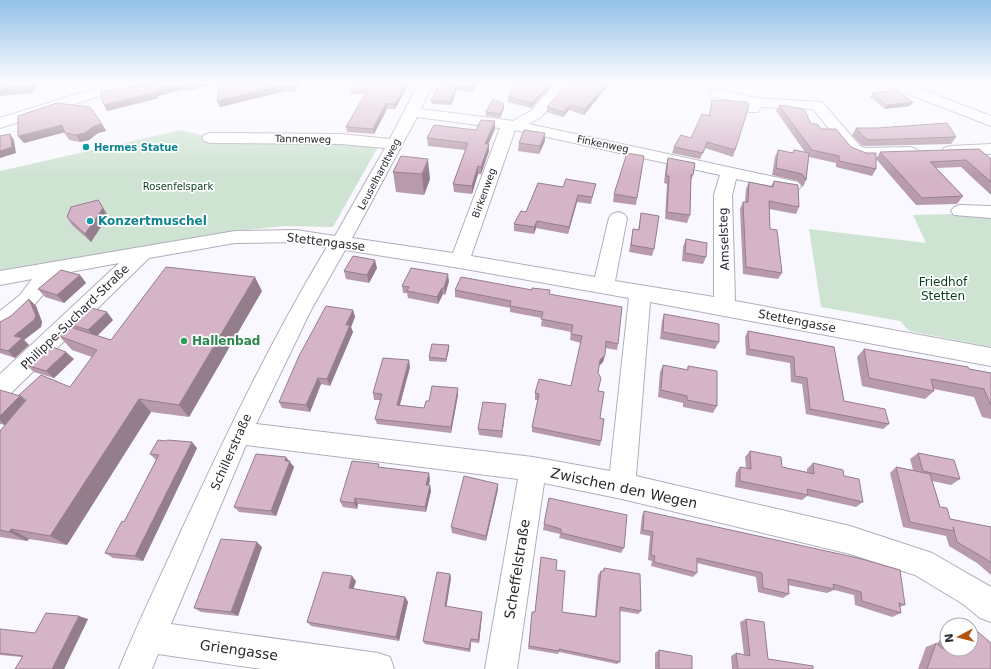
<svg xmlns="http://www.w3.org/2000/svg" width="991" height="669" viewBox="0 0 991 669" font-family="'DejaVu Sans',sans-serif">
	<rect width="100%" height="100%" fill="#f9f8fe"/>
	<path fill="#cfe3d3" d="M181,130L219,139L379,145L333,227L284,226L236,231L0,273V171Z
		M991,213V347L909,331L900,321L821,307L809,229L926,243L913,215Z"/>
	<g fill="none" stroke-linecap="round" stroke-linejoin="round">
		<defs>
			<path id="minor" d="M138,82H169L167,85L162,86L100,96L0,128V118L93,89Z
				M419,82H433L421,109L513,121L531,111L557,82H571L541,117L529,124L798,182L801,186L798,190L792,191L736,179L732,195L735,301L991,348V366L650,302L636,476L850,526L932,553L991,587V622L980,618L963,604L915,575L850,554L622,499L544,483L517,669H485L518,479L246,445L171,624L378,653L390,657L394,669H262L158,654L152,669H119C138,622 161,576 182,529C227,433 272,338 327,247L296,242L235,243L149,258L8,396L0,399V374L119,263L59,274C44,293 23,324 0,331V311L20,295L32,279L0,285V271L235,231L296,230L335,236L385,148L341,144L210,143L204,141L202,138L204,135L210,133L341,134L390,139ZM417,117L500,128L453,253L352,238ZM515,130L720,175L714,195V297L615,281L627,218L624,214L618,212L612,214L609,218L595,277L471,256ZM345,250L460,268L629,298L610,471L533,457L256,424L311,310Z
				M883,82H902L991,116V126L885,85Z
				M717,89L755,98L822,102L860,146L865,148L910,147L916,149L918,152L916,155L910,157L863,158L848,152L813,109L761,107L758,112H748L746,109L747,104L712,96L710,93L712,90Z
				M991,144V154L950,156L944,154L942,151L944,148L950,146Z
				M960,205L991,206V218L954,215L951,211L954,207Z"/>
		</defs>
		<use href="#minor" stroke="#b1aebd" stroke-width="2"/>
		<use href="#minor" fill="#fff" fill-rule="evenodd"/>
	</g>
	<path fill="#b79bac" d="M157,82H232L234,84L250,82H299V83L295,92L285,91L220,107L219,83L186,91V89L158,96L159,98L107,111Z
		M440,82H479L472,92L457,90L451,105L432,104L431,101Z
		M517,82H555L531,108L508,102V97Z
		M569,82H611L584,115L569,110L563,117L547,112V107Z
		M768,82H790L789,84H770Z
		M407,87L395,109H387L374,134L347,132L346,127L365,94H351L350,89Z
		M872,93L913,102L910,106L885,109L870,97Z
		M712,100L735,150L733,157L705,148L700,159L672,153L674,147L691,138L709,116L710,107Z
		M779,105L851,147L876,159L880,152L991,159V195L961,167L936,168L963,196L957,204L916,205L876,159V169L872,176L836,167V163L809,157L806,180L803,187L798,181L772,175L775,157L778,150L792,153L794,150L805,152L776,111Z
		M504,108L500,118L486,116V112Z
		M495,121V129L488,144L489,151L481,174H478L472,194L454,192L453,184L465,150L428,146L427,138L476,130Z
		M102,124L106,131L98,133L89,140L80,142L69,140L64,132L24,143L18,136Z
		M856,128L956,137L951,144L865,146L861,145L852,135Z
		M545,141L539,154L518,151L519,143Z
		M401,156L430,179L424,195L396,192L393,172Z
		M668,158L693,175L691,181L690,215L687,223L665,219L667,184L664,183L666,165Z
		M774,181L799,207L796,214L769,209L770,229L782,273L778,279L743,274L740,209L743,202H745L746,189L749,182L771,186Z
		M563,187L594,191L591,204L577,202L568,234L536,228L534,234L514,231V224L526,212Z
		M614,194L637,198L636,205L613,202Z
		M103,208L108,216L91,242L72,225L67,217Z
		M641,213L654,249L652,256L629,252L633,229L638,230Z
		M686,239L706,257L703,264L682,261L683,247Z
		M377,268L369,283L346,279L344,271Z
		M80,275L86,283L64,303L45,297L38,289Z
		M449,281L445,295L443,294L438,304L408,298L407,293H403L402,286Z
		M455,290L549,294L618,344L617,350L605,348V355L603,362L599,366L598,373V391L601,441L600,446L532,432V427L538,400H535V393L571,386L581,343L570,340L571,332L541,326L542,318L510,312V308L455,297Z
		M262,291L189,417L151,412L67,545L29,539L27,541L0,537V431L5,425L0,424V390L25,400L70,387L92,357L72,350L59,336L72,328L69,324L113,320L97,336L111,340Z
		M29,299L36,306L42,322L41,327L24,340L29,345L15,358L0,353V322L11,316Z
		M353,310L355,317L351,327L353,332L330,386L321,384L310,412L282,408L279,402Z
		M664,314L719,342L715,349L660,339L662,321Z
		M748,331L834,347L844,401L889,424L883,429L806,414L802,384L791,382L790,363L746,355L745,337Z
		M449,345V349L446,362L429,361V357Z
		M864,349L991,373V419L982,417L974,397L934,389V391L925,399L862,386L857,357Z
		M74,359L54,378L34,372L26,365Z
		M663,365L687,370L688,366L717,406L713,413L683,407V403L658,397L660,372Z
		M410,367L400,405L424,408L429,401L458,388V395L451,433L377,424L375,419L381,400H374L373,393Z
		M506,404L505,411L502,438L479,435L478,429Z
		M197,448L143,561L113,558L105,553L124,522L156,460L150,454Z
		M750,451L782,467L807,472V469L813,463L844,476L863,502L856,507L807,496L802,500L735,487L736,473L740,467L746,468L745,457Z
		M918,453L960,479L951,485L932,481L940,507L950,519L991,527V575L977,563L949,546L946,536L903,527L890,473L896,467L913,470L910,459Z
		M289,461L294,467L276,516L239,512L234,507Z
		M380,467L430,479L429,485H430L431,491L426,512L358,504L357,509L343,507L340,501Z
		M498,484V489L486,541L452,533L451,527Z
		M549,498L624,548L621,553L559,538L560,534L543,530Z
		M644,511L905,605L900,607L901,613L892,617L855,605L854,595L834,590L827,593L788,585L789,594L783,598L758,592L756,577L697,563V573L693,577L651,566L652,561L648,560L650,536L640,534L642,516Z
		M262,547L238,616L201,612L194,608Z
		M541,557L556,570L562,612L595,616L598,575L601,571H603L604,568L641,611L638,614L620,611V662L617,664L559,652L558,654L528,649L532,615V612H535Z
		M451,578L446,606L482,615L479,643L471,642L470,652L425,644L423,641Z
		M356,581L353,589L405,597L408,602L399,641L311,626L307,622Z
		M88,619L64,669H15L22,657L0,655V630L35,633Z
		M746,619L768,659L813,669H732L731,656L736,653L744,655L740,622Z
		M962,619L969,625H950L952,623Z
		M947,630V649L991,669H918L926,647L936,643L937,644Z
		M659,650L692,669H655V653Z"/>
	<path fill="#957e8c" d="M31,82H40L32,93L0,96V89Z
		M122,82H131L122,83Z
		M199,82H223L186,91V89L158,96L155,90L183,84Z
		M296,82H299V83L295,92L294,86Z
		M407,82V87L395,109V104Z
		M476,82H479L472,92V88Z
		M551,82H555L531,108L532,103Z
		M608,82H611L584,115L585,109Z
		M283,85L285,91L220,107L217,101Z
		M456,86L457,90L451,105L450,101Z
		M156,92L159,98L107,111L104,105Z
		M913,102L910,106L885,109L887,105Z
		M386,103L387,109L374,134L373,129Z
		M504,104V108L500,118V114Z
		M570,105L569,110L563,117L564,112Z
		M495,121V129L485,152V144Z
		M102,124L106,131L98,133L89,140L80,142L76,135L94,126Z
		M62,125L66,132L24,143L18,136Z
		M545,133V141L539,154L540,146Z
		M10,134L14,140L16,153L0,158V151Z
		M489,144V151L481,174V167Z
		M428,159L430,179L424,195L422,174Z
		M478,166V174L472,194V186Z
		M578,195L577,202L568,234L569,227Z
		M98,200L108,216L91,242L85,234Z
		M537,221L536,228L534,234V227Z
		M375,260L377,268L369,283L367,275Z
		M448,274L449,281L445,295L444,288Z
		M80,275L86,283L64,303L57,295Z
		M255,277L262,291L189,417L179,405Z
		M442,288L443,294L438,304L437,297Z
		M29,299L36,306L42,322L41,327L24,340L29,345L15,358L8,351Z
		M353,310L355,317L351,327L353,332L330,386L327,379L346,325Z
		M107,312L113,320L95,338L88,330Z
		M449,345V349L446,362V359Z
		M66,352L74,359L54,378L46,371Z
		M605,355L603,362L599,366L600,360Z
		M409,360L410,367L398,411L397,405Z
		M318,378L321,384L310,412L306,405Z
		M458,388V395L451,433V427Z
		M20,396L29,403L6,426L0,421V416Z
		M139,399L151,412L67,545L50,536Z
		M506,404L505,411L502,438V431Z
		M192,442L197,448L143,561L135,556Z
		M286,457L294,467L276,516L271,511Z
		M429,473L430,479L428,490L426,485Z
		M498,484V489L486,541V536Z
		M430,485L431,491L426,512L425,507Z
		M355,498L358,504L357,509L354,503Z
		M11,529L29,539L27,541L9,532Z
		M257,542L262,547L238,616L231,612Z
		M450,574L451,578L446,610L445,606Z
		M352,576L356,581L352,593L349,588Z
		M405,597L408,602L399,641L396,637Z
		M482,612V615L479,643L478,640Z
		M79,616L88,619L64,669H52Z
		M471,639V642L470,652L469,649Z"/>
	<path fill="#d5b4c8" stroke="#957e8c" d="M0,82H31L28,86L0,89Z
		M157,82H199L184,85L183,84L155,90L156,92L104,105L100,92Z
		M220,82H232L234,84L250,82H296L294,86L283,85L217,101Z
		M353,82H407L395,104L386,103L373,129L346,127L368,89H350Z
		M440,82H476L472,88L456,86L450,101H431Z
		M517,82H551L532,103L508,97Z
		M569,82H608L585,109L570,105L564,112L547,107Z
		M893,88L913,102L887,105L872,93L890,91Z
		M493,99L504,104L500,114L486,112Z
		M712,100L747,102L749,106L735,150L707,142L703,153L674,147L681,135L691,138L702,114L710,116Z
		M57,103L90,107L102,124L94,126L85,133L76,135L65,133L62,125L18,136V116Z
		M779,105L804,109L811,124H817L821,129H836L851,147L866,153H876V169L839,161V156L812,150Z
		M481,120L495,121L485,144H489L481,167L478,166L472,186L453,184L468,143L427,138L434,125L476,130Z
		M947,123L956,137L869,140L865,138L856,128H877Z
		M524,130L545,133L540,146L519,143Z
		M10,134L12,147L0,151V136Z
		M979,149L991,159V182L966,160L930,162L963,196L922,198L880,152Z
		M778,150L793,153L794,150L809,153L806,180L802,174L776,168Z
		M627,153L644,156L637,198L614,194Z
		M401,156L428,159L422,174L393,172Z
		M668,158L695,163L693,175H691L690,215L667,212L669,176H666Z
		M566,179L596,184L592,197L578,195L569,227L537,221L534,227L514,224L521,211L526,212L538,183L563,187Z
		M774,181L798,185L799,207L769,201L770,229L777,230L782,273L746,267L743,202H748L749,182L773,187Z
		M98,200L103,208L85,234L67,217L71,207Z
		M641,213L659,216L654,249L631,245L633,229L639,230Z
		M686,239L707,243L706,257L685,253Z
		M353,256L375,260L367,275L344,271Z
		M166,267L255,277L179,405L139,399L50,536L11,529L9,532L0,530V431L26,400L19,395L41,375L70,387L97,350L59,336L64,325L111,340Z
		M411,268L448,274L444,288H442L437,297L407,291L409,287L402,286Z
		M61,270L80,275L57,295L38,289Z
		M461,277L532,290V288L550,290L549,294L622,307L618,344L606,341L605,355L600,360L598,373L601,378L598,391L604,392L600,418L604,419L601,441L532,427L539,394L535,393L539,379L571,386L582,336L571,334L573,325L541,319L543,312L510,306L511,301L455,290Z
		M29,299L36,316L34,320L14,336L22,338L8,351L0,349V322L11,316Z
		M326,306L353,310L346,325H350L327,379L318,378L306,405L279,402L299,356Z
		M87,307L107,312L88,330L69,324Z
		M664,314L719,324V342L663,332Z
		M748,331L834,347L844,401L885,409L889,424L810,409L807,378L795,376L794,357L749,349Z
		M432,344L449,345L446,359L429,357Z
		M47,345L66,352L46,371L26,365Z
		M864,349L968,367L969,369L991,373V406L984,389L931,379L934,391L869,378Z
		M383,358L409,360L397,405L424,408L426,401H429L432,386L458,388L451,427L375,419L382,394L373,393Z
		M663,365L688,370V366L717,371V406L687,400V396L661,390Z
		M0,390L20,396L0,416Z
		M483,402L506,404L502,431L478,429Z
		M158,440L166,441L167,440L192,442L135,556L105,553L122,521L124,522L159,455L150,454Z
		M750,451L781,457L782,467L814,474L813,463L843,470L844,476L859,479L863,502L807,489L808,495L740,481V467L751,469Z
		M918,453L954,460L960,479L923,471Z
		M256,454L286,457L285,461H290L271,511L234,507Z
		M352,461L379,464L378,467L429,473L426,485H430L425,507L355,498L354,503L340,501Z
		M896,467L930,474L940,507L947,508L950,519L991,527V563L986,559L957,542L953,527L954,531L910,522Z
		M464,476L498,484L486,536L451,527Z
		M549,498L627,515L624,548L561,533V529L544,524Z
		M644,511L858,558L900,570L905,605L899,603L901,613L862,601L861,592L833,584L834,589L788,579L789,594L763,588L762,573L697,558V573L654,562L655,556L651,555L653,532L643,530Z
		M221,539L257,542L231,612L194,608Z
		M541,557L557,560L556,570L565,571L562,612L596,617L601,571H604V568L640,574L641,611L620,607V662L559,649V651L529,646L532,612H535Z
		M323,572L352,576L349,588L405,597L396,637L307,622Z
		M437,572L450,574L445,606L482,612L478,640L471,639L469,649L423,641Z
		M46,613L79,616L52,669H15L23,656L0,653V629L35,633Z
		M746,619L764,622L768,659L813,666V669H738L736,653L750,656Z
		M962,619L969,625H958Z
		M971,626L991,643V669H927L936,643L943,649L947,643V649H971Z
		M659,650L692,656V669H659Z"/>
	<linearGradient id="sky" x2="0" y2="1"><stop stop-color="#92c0e8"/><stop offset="0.47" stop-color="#fcfcff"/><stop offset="1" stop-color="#fcfcff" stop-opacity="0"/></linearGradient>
	<rect width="991" height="175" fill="url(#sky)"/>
	<g fill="#0f9aa8" stroke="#fff" stroke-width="1.5">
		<circle cx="86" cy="147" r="4"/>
		<circle cx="90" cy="221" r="4"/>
	</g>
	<circle fill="#2e9e5b" stroke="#fff" stroke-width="1.5" cx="184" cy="341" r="4"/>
	<g text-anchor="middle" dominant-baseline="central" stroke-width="3.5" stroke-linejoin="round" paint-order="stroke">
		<g font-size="10" fill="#2a292f" stroke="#fff">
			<text transform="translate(303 139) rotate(1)">Tannenweg</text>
			<text transform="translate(603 144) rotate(12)">Finkenweg</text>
			<text transform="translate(379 174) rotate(-62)">Leuselhardtweg</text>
			<text transform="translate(484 193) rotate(-70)">Birkenweg</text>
		</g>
		<g font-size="10" font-weight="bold" fill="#0d838f" stroke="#fff" text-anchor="start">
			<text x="94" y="147">Hermes Statue</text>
		</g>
		<g font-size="10" fill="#073d1f" stroke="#fff">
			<text x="178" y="186">Rosenfelspark</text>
		</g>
		<g font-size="12" font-weight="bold" fill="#0d838f" stroke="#fff" text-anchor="start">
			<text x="98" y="221">Konzertmuschel</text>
		</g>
		<g font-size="12" fill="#2a292f" stroke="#fff">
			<text transform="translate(724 239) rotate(-92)">Amselsteg</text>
			<text transform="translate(326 242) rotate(7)">Stettengasse</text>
			<text transform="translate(75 317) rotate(-44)">Philippe-Suchard-Straße</text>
			<text transform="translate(797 321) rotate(11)">Stettengasse</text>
			<text transform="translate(231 452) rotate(-66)">Schillerstraße</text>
		</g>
		<g font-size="12" fill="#073d1f" stroke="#fff">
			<text x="943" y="282">Friedhof<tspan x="943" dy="14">Stetten</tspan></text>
		</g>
		<g font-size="12" font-weight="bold" fill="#27864d" stroke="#fff" text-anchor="start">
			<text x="192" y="341">Hallenbad</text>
		</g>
		<g font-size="14" fill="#2a292f" stroke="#fff">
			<text transform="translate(624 488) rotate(12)">Zwischen den Wegen</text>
			<text transform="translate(517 569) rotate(-81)">Scheffelstraße</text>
			<text transform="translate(239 650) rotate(8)">Griengasse</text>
		</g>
	</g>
	<g transform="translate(959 637) rotate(263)"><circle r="19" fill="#ffffff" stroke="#aaa9ac"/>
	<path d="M0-3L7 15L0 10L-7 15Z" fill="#b45410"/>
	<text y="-6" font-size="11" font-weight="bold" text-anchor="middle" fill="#2a292f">N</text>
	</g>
</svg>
